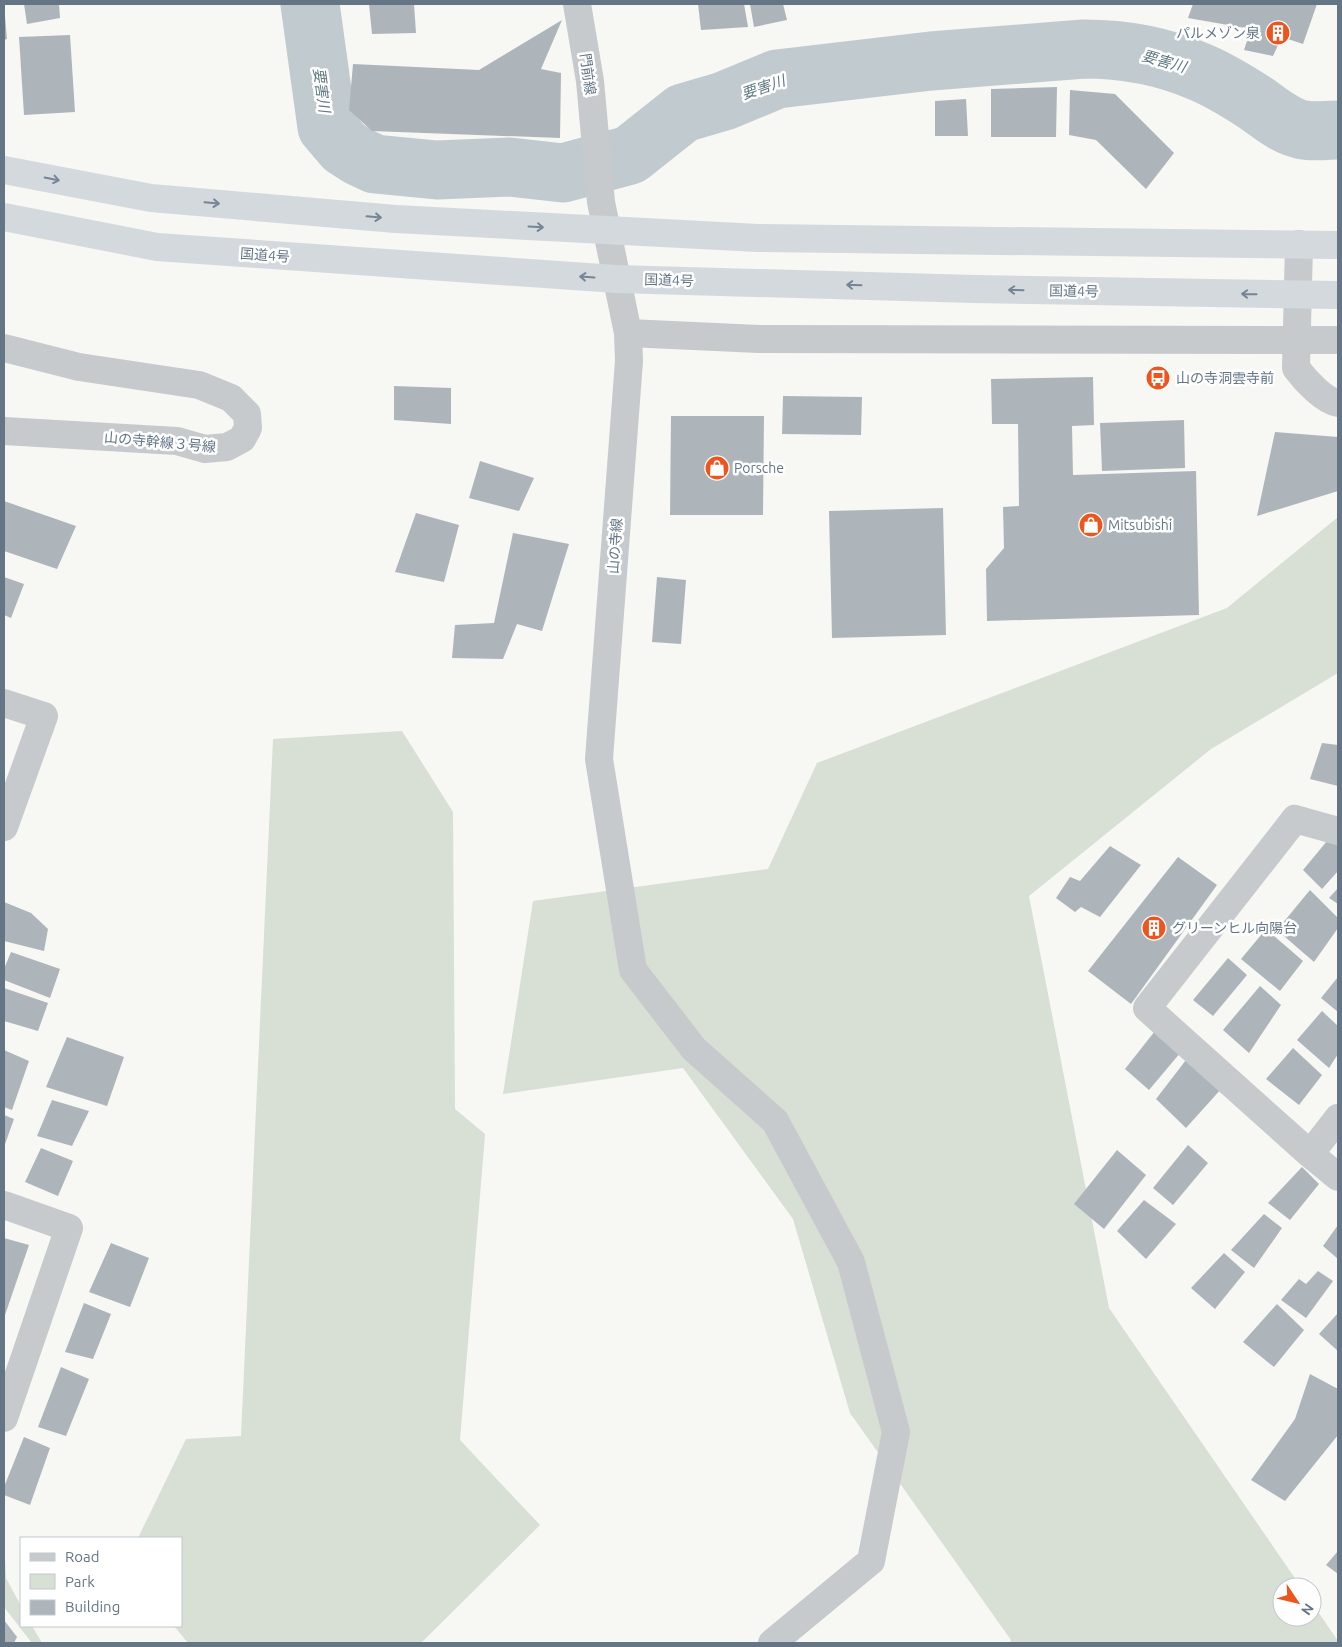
<svg xmlns="http://www.w3.org/2000/svg" width="1342" height="1647" viewBox="0 0 1342 1647" font-family="Ubuntu,'Noto Sans JP',sans-serif">
	<rect width="100%" height="100%" fill="#f7f7f3"/>
	<path fill="#d8dfd4" d="M1338,517V673L1211,749L1029,896L1109,1308L1301,1587H1282V1617H1312V1603L1338,1641V1643H1010L1011,1640L850,1413L793,1219L683,1068L503,1094L533,901L768,869L817,763L1227,608Z
		M402,731L453,812L455,1109L485,1134L460,1440L540,1525L421,1643H188L174,1626H181V1538H138L186,1439L241,1436L273,739Z
		M4,1539L6,1578L21,1606V1626H32L42,1643H32L4,1607Z"/>
	<g fill="none" stroke-linecap="round" stroke-linejoin="round">
		<path stroke="#c0cacf" stroke-width="59" d="M310,4L327,127L344,147L358,156L375,164L437,170L510,167L563,173L630,155L683,113L724,101L777,79L931,61L1084,49C1124,49 1163,56 1200,72C1219,80 1237,91 1254,102C1269,112 1285,127 1304,130C1314,132 1327,130 1338,130"/>
	</g>
	<path fill="#adb5bb" d="M24,4H59L60,18L27,24Z
		M369,4H414L416,33L372,34Z
		M698,4H744L748,27L701,30Z
		M750,4H783L787,20L754,27Z
		M1193,4H1317L1303,44L1282,37L1273,56L1244,50L1251,29L1188,18Z
		M4,16H5L7,39L4,40Z
		M562,20L541,69L561,73L560,138L372,131L349,110L353,64L479,70Z
		M70,35L75,112L24,115L19,37Z
		M1057,87L1056,137H991V89Z
		M1070,90L1115,94L1174,153L1146,189L1096,140L1069,135Z
		M966,99L968,136H935V101Z
		M1093,377L1094,425L1072,426L1073,475L1196,471L1199,615L987,621L986,569L1004,548L1003,507L1019,506L1018,424H992L991,379Z
		M394,386L451,388V424L394,420Z
		M783,396L862,397L861,435L782,434Z
		M671,416H764L763,515H670Z
		M1184,420L1185,468L1102,471L1100,423Z
		M1275,432L1338,437V491L1257,516Z
		M480,461L534,478L519,511L469,498Z
		M4,501L76,526L57,569L4,551Z
		M943,508L946,635L832,638L829,511Z
		M416,513L459,525L444,582L395,572Z
		M513,533L569,544L542,631L517,624L503,659L452,658L455,625L494,623Z
		M4,577L24,584L11,618L4,615Z
		M657,577L686,580L681,644L652,642Z
		M1322,743L1338,745V786L1310,779Z
		M1332,835L1338,840V871L1322,889L1303,870Z
		M1110,846L1141,865L1100,917L1081,907L1075,912L1056,898L1070,877L1080,881Z
		M1178,857L1217,885L1131,1004L1088,971Z
		M1338,888V904L1329,898Z
		M1310,890L1338,918V928L1314,962L1277,930Z
		M4,902L31,913L48,929L44,951L4,941Z
		M1266,929L1303,961L1280,991L1241,959Z
		M11,952L60,969L50,998L4,980V969Z
		M1228,958L1247,975L1213,1016L1193,1000Z
		M1338,977V1012L1321,998Z
		M1260,986L1281,1005L1249,1053L1223,1030Z
		M4,988L48,1003L38,1031L4,1021Z
		M1322,1011L1338,1026V1054L1329,1068L1297,1040Z
		M1155,1031L1181,1052L1149,1090L1125,1069Z
		M67,1037L124,1057L107,1106L46,1087Z
		M1293,1048L1322,1075L1299,1105L1266,1079Z
		M4,1050L29,1061L12,1110L4,1107Z
		M1186,1060L1222,1088L1186,1128L1156,1099Z
		M52,1100L89,1111L72,1146L37,1136Z
		M4,1115L14,1119L4,1147Z
		M1188,1145L1208,1163L1173,1205L1153,1188Z
		M41,1148L73,1161L58,1196L25,1182Z
		M1117,1150L1146,1175L1104,1229L1074,1204Z
		M1302,1167L1319,1184L1290,1220L1268,1203Z
		M1144,1200L1176,1224L1146,1259L1117,1231Z
		M1264,1214L1282,1228L1254,1268L1231,1250Z
		M1338,1225V1259L1323,1246Z
		M4,1238L29,1245L4,1318Z
		M111,1243L149,1258L130,1307L89,1292Z
		M1224,1253L1245,1272L1215,1309L1191,1288Z
		M1318,1271L1333,1281L1306,1318L1281,1300L1299,1279L1306,1284Z
		M84,1303L111,1314L93,1359L65,1352Z
		M1277,1304L1304,1330L1274,1367L1243,1342Z
		M1338,1313V1351L1319,1334Z
		M61,1367L89,1379L66,1436L38,1427Z
		M1310,1374L1338,1389V1435L1285,1501L1251,1480L1295,1419Z
		M24,1437L50,1448L30,1505L4,1495V1487Z
		M1338,1551V1574L1326,1565Z
		M4,1620L17,1637L14,1643H4Z"/>
	<g fill="none" stroke-linecap="round" stroke-linejoin="round">
		<path stroke="#c6cacd" stroke-width="28" d="M577,4L590,81L601,202L628,333L759,339L1338,340
			M1299,244L1296,368C1305,380 1324,401 1338,403
			M628,333L629,361L599,759L633,970L694,1049L775,1121L851,1262L896,1432L871,1561L772,1643
			M4,348L79,367L199,385L231,398L247,414L248,428L242,439L227,447L205,449L177,441L4,431
			M4,703L44,716L4,827
			M1338,831L1295,819L1147,1008L1310,1154L1338,1177
			M1310,1154L1338,1118
			M4,1205L69,1228L4,1418"/>
		<path stroke="#d4d9dd" stroke-width="28" d="M4,170L151,198L396,219L758,238L1338,245
			M4,217L157,247L616,279L974,289L1338,295"/>
	</g>
	<defs><path id="oneway-shaft" d="M-6 0H5M1.5-3L5.5 0L1.5 3" fill="none" stroke-width="1.6" stroke-linecap="round" stroke-linejoin="round" transform="scale(1.25)"/></defs>
	<g stroke="#758593">
		<use href="#oneway-shaft" transform="translate(52 179) rotate(11)"/>
		<use href="#oneway-shaft" transform="translate(212 203) rotate(5)"/>
		<use href="#oneway-shaft" transform="translate(374 217) rotate(5)"/>
		<use href="#oneway-shaft" transform="translate(536 227) rotate(3)"/>
		<use href="#oneway-shaft" transform="translate(587 277) rotate(-176)"/>
		<use href="#oneway-shaft" transform="translate(854 285) rotate(-178)"/>
		<use href="#oneway-shaft" transform="translate(1016 290) rotate(-179)"/>
		<use href="#oneway-shaft" transform="translate(1249 294) rotate(-179)"/>
	</g>
	<defs>
		<symbol id="building-disc" viewBox="-11 -11 22 22"><circle r="9.5" fill="#ec561e" stroke="#fff"/><path d="M-4-6H4V6H1V3H-1V6H-4ZM-2.5-4.3h1.7v1.8h-1.7ZM.8-4.3h1.7v1.8H.8ZM-2.5-1h1.7V.8h-1.7ZM.8-1h1.7V.8H.8Z" fill="#fff"/></symbol>
		<symbol id="bus-disc" viewBox="-11 -11 22 22"><circle r="9.5" fill="#ec561e" stroke="#fff"/><path d="M-5-6H5V4H4V6H2V4H-2V6H-4V4H-5ZM-3.5-4V0h7V-4ZM-3.5 1.2v1.5H-2V1.2ZM2 1.2v1.5H3.5V1.2Z" fill="#fff"/></symbol>
		<symbol id="shop-disc" viewBox="-11 -11 22 22"><circle r="9.5" fill="#ec561e" stroke="#fff"/><path d="M-5-2.5h2.3a2.7 3.5 0 0 1 5.4 0H5L5.5 6h-11ZM-1.5-2.5h3a1.5 2.3 0 0 0-3 0Z" fill="#fff"/></symbol>
	</defs>
	<g fill-rule="evenodd">
		<use href="#building-disc" x="1264" y="19" width="28" height="28"/>
		<use href="#bus-disc" x="1144" y="364" width="28" height="28"/>
		<use href="#shop-disc" x="703" y="454" width="28" height="28"/>
		<use href="#shop-disc" x="1077" y="511" width="28" height="28"/>
		<use href="#building-disc" x="1140" y="914" width="28" height="28"/>
	</g>
	<g text-anchor="middle" dominant-baseline="central" stroke-width="5" stroke-linejoin="round" paint-order="stroke">
		<g font-size="14" fill="#647686" stroke="#fff" text-anchor="start">
			<text x="1260" y="33" text-anchor="end">パルメゾン泉</text>
			<text x="1176" y="378">山の寺洞雲寺前</text>
			<text x="734" y="468">Porsche</text>
			<text x="1108" y="525">Mitsubishi</text>
			<text x="1172" y="928">グリーンヒル向陽台</text>
		</g>
		<g font-size="14" fill="#647686" stroke="#fff">
			<text transform="translate(588 74) rotate(82)">門前線</text>
			<text transform="translate(265 255) rotate(4)">国道4号</text>
			<text transform="translate(669 280) rotate(2)">国道4号</text>
			<text transform="translate(1074 291) rotate(1)">国道4号</text>
			<text transform="translate(160 442) rotate(5)">山の寺幹線３号線</text>
			<text transform="translate(615 546) rotate(-86)">山の寺線</text>
		</g>
		<g font-size="15" font-style="italic" fill="#607883" stroke="#fff">
			<text transform="translate(1164 61) rotate(16)">要害川</text>
			<text transform="translate(763 87) rotate(-19)">要害川</text>
			<text transform="translate(322 90) rotate(82)">要害川</text>
		</g>
	</g>
	<rect width="1342" height="1647" fill="none" stroke="#647686" stroke-width="10"/>
	<rect x="20" y="1537" width="162" height="90" fill="#ffffff" stroke="#c1c8cf"/>
	<rect x="30" y="1553" width="25" height="8" fill="#c6cacd" stroke="#c1c8cf"/>
	<text x="65" y="1562" font-size="15" fill="#647686">Road</text>
	<rect x="30" y="1574" width="25" height="15" fill="#d8dfd4" stroke="#c1c8cf"/>
	<text x="65" y="1587" font-size="15" fill="#647686">Park</text>
	<rect x="30" y="1600" width="25" height="15" fill="#adb5bb" stroke="#c1c8cf"/>
	<text x="65" y="1612" font-size="15" fill="#647686">Building</text>
	<g transform="translate(1297 1602) rotate(125)"><circle r="24" fill="#ffffff" stroke="#c1c8cf"/>
	<path d="M0-4L9 19L0 12L-9 19Z" fill="#ec561e"/>
	<text y="-8" font-size="14" font-weight="bold" text-anchor="middle" fill="#647686">N</text>
	</g>
</svg>
